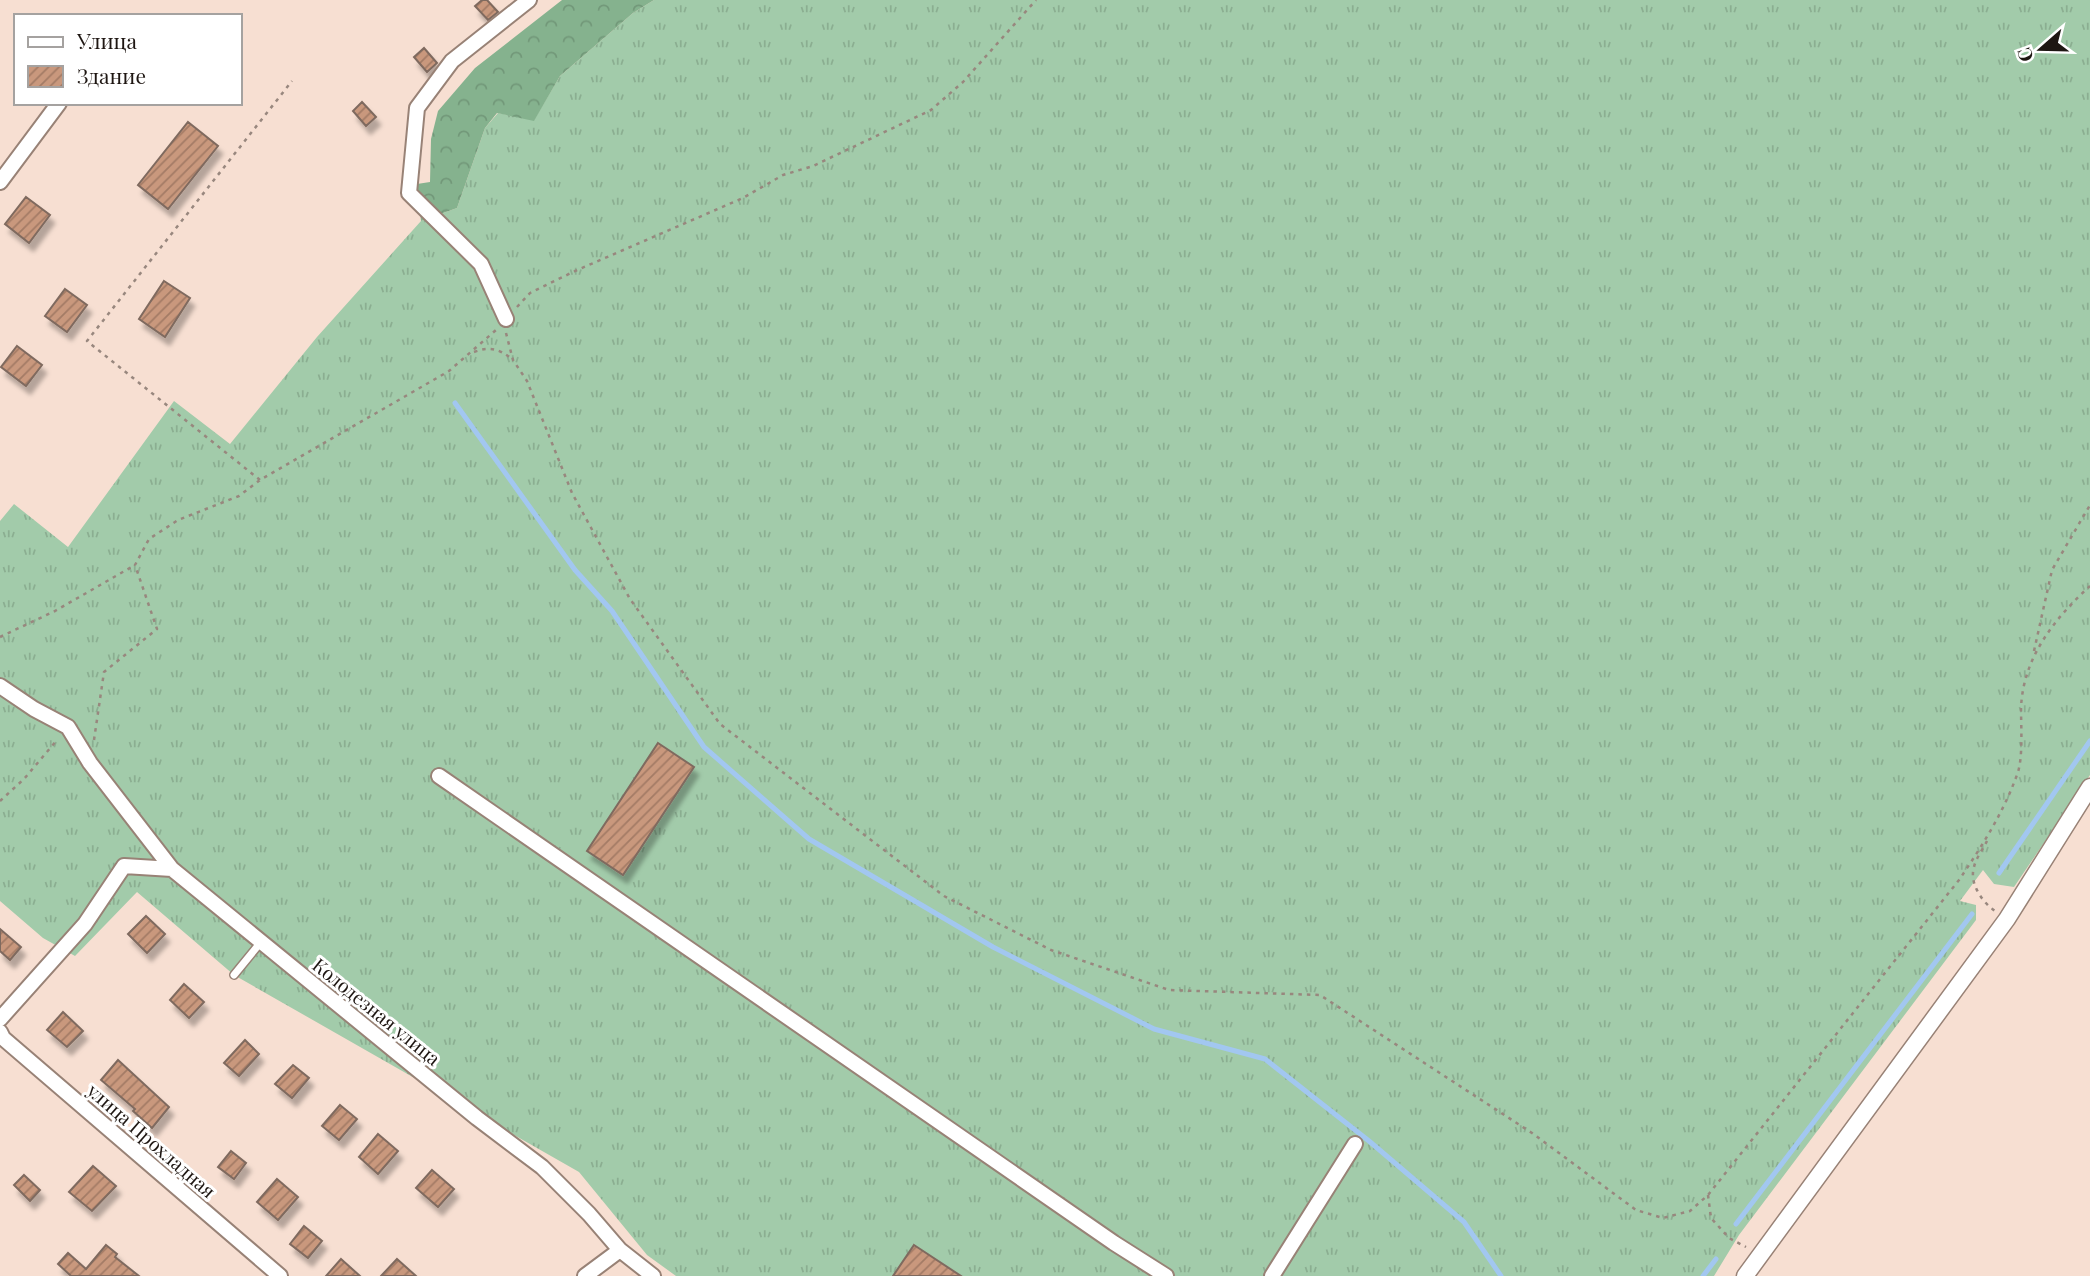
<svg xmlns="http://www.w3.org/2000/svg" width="2090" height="1276" viewBox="0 0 2090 1276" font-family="'Playfair Display',serif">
	<defs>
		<pattern id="grass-tufts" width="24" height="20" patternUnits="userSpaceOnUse" patternTransform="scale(1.75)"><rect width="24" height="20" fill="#a2cbaa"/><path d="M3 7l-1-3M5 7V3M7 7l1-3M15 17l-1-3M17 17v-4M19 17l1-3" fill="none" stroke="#8bae91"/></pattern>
		<pattern id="forest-crowns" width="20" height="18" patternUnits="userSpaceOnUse" patternTransform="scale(1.75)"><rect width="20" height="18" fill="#85b28e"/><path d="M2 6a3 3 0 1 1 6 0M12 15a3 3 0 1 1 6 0" fill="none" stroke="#729879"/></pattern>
		<pattern id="building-hatch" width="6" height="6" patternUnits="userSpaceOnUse" patternTransform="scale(1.75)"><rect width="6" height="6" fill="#c9987d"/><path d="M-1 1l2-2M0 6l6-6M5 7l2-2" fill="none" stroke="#a37b65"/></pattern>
		<filter id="shadow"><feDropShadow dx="4.5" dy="8" stdDeviation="2" flood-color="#0004"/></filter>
	</defs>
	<rect width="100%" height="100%" fill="#f7dfd2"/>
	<path fill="url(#grass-tufts)" d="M654,0H2090V775L2014,887L1994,884L1983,870L1960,901L1976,905V920L1739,1235L1714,1276H676L647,1255L579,1172L234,975L137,892L75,956L43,938L0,901V521L14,504L68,547L174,401L230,444L317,337L421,221L457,208L485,128L498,113L534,120L560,76L633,13Z"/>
	<path fill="url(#forest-crowns)" d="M562,0H654L633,13L560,76L534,121L497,113L485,128L457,208L421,221L417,184L430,182L431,139L438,111L475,68Z"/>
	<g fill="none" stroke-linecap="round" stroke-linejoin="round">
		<path stroke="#a2c7f0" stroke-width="5" d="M455,403L575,570L612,611L704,747L809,839L993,947L1154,1029L1265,1059L1369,1141L1464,1222L1501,1276
			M1999,873L2090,741
			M1736,1224L1972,914
			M1703,1276L1716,1259"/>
	</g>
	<path fill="url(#building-hatch)" stroke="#7f6a5f" stroke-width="2" filter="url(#shadow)" d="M482,0H487L498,12L488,20L475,6Z
		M424,48L437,63L427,72L414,57Z
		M362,102L376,117L366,126L353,111Z
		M188,122L218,146L168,209L138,185Z
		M26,197L50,215L29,243L5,224Z
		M164,281L190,298L165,337L139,319Z
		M65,289L87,305L67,332L45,316Z
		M17,346L42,365L26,386L1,367Z
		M658,743L694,767L623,875L587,851Z
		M146,916L165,934L147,953L128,934Z
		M0,929L21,947L10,960L0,951Z
		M184,984L204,1002L189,1018L170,1000Z
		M63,1012L83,1031L67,1047L47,1030Z
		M245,1040L259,1054L239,1076L224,1063Z
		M118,1060L169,1107L152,1128L133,1111L135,1109L101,1080Z
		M293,1065L309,1078L292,1098L275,1084Z
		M340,1105L357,1119L339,1140L322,1126Z
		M378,1134L398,1151L378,1174L359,1157Z
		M231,1151L246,1163L234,1179L218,1167Z
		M93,1166L116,1186L92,1211L69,1192Z
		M432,1170L454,1189L438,1207L416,1188Z
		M24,1175L40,1190L30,1201L14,1185Z
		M277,1179L298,1197L278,1220L257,1202Z
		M304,1226L322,1241L308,1258L290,1244Z
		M106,1245L117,1254L115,1257L139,1276H71L58,1264L68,1253L86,1269Z
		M914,1245L961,1276H893Z
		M341,1259L360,1276H326Z
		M397,1259L416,1276H381Z"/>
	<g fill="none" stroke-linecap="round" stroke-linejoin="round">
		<defs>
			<path id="service" d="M234,975L261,942"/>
			<path id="minor" d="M0,182L59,103
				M506,319L481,264L409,193L417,108L452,61L529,0
				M0,686L34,709L68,727L90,763L172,869L477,1118L542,1167L589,1214L620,1250L653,1276
				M439,776L1114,1243L1166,1276
				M0,1019L85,924L124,866L172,869
				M0,1032L3,1038L280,1276
				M585,1276L620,1250
				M1272,1276L1355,1144"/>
			<path id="tertiary" d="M1745,1276L2007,919L2090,787"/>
		</defs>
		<use href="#service" stroke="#988276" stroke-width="10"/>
		<use href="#minor" stroke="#988276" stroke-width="18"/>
		<use href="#tertiary" stroke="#988276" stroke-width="19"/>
		<path stroke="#98877e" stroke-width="2.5" stroke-dasharray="3.5 5" stroke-linecap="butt" d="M517,307L530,293L575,271L743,198L783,175L813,166L931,110L963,82L1036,0
			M506,333L513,360L527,381L572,493L630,599L720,724L944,896L1051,950L1169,990L1320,995L1532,1133L1636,1210L1663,1218L1690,1211L1708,1195L1959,880C1982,846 2004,812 2018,772C2023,756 2021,726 2021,708C2023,658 2054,619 2090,586
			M474,352C490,346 499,349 512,359
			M260,480L87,341L292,81
			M0,637L55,611L135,565
			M2034,651L2052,570L2090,505
			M94,740L104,672L157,629L135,565L149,539L178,520L239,496L260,480L449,371L496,330
			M0,801L24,779L57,740
			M1987,841C1983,849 1976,858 1974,867C1969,883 1982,902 1995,911
			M1708,1195L1711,1218L1729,1238L1746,1247"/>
		<use href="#service" stroke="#fff" stroke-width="7"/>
		<use href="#minor" stroke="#fff" stroke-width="14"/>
		<use href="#tertiary" stroke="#fff" stroke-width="16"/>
	</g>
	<g text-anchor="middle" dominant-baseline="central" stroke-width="6" stroke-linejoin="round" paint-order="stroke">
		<g font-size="19" fill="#1e1612" stroke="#fff">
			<text transform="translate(377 1011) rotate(39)">Колодезная улица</text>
			<text transform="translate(152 1140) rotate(41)">улица Прохладная</text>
		</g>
	</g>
	<rect x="14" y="14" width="228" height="91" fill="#ffffff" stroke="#a5a2a0" stroke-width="2"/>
	<rect x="28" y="37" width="35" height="10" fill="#ffffff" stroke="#a5a2a0" stroke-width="2"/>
	<text x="77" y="49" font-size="21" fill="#1e1612">Улица</text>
	<rect x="28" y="66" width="35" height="21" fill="url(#building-hatch)" stroke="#a5a2a0" stroke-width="2"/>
	<text x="77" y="84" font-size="21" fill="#1e1612">Здание</text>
	<g transform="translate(2041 49) rotate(250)" stroke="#ffffff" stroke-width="5" paint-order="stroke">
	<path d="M0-5L12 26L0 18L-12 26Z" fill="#1e1612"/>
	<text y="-10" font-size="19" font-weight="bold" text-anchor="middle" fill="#1e1612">С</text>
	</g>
</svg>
